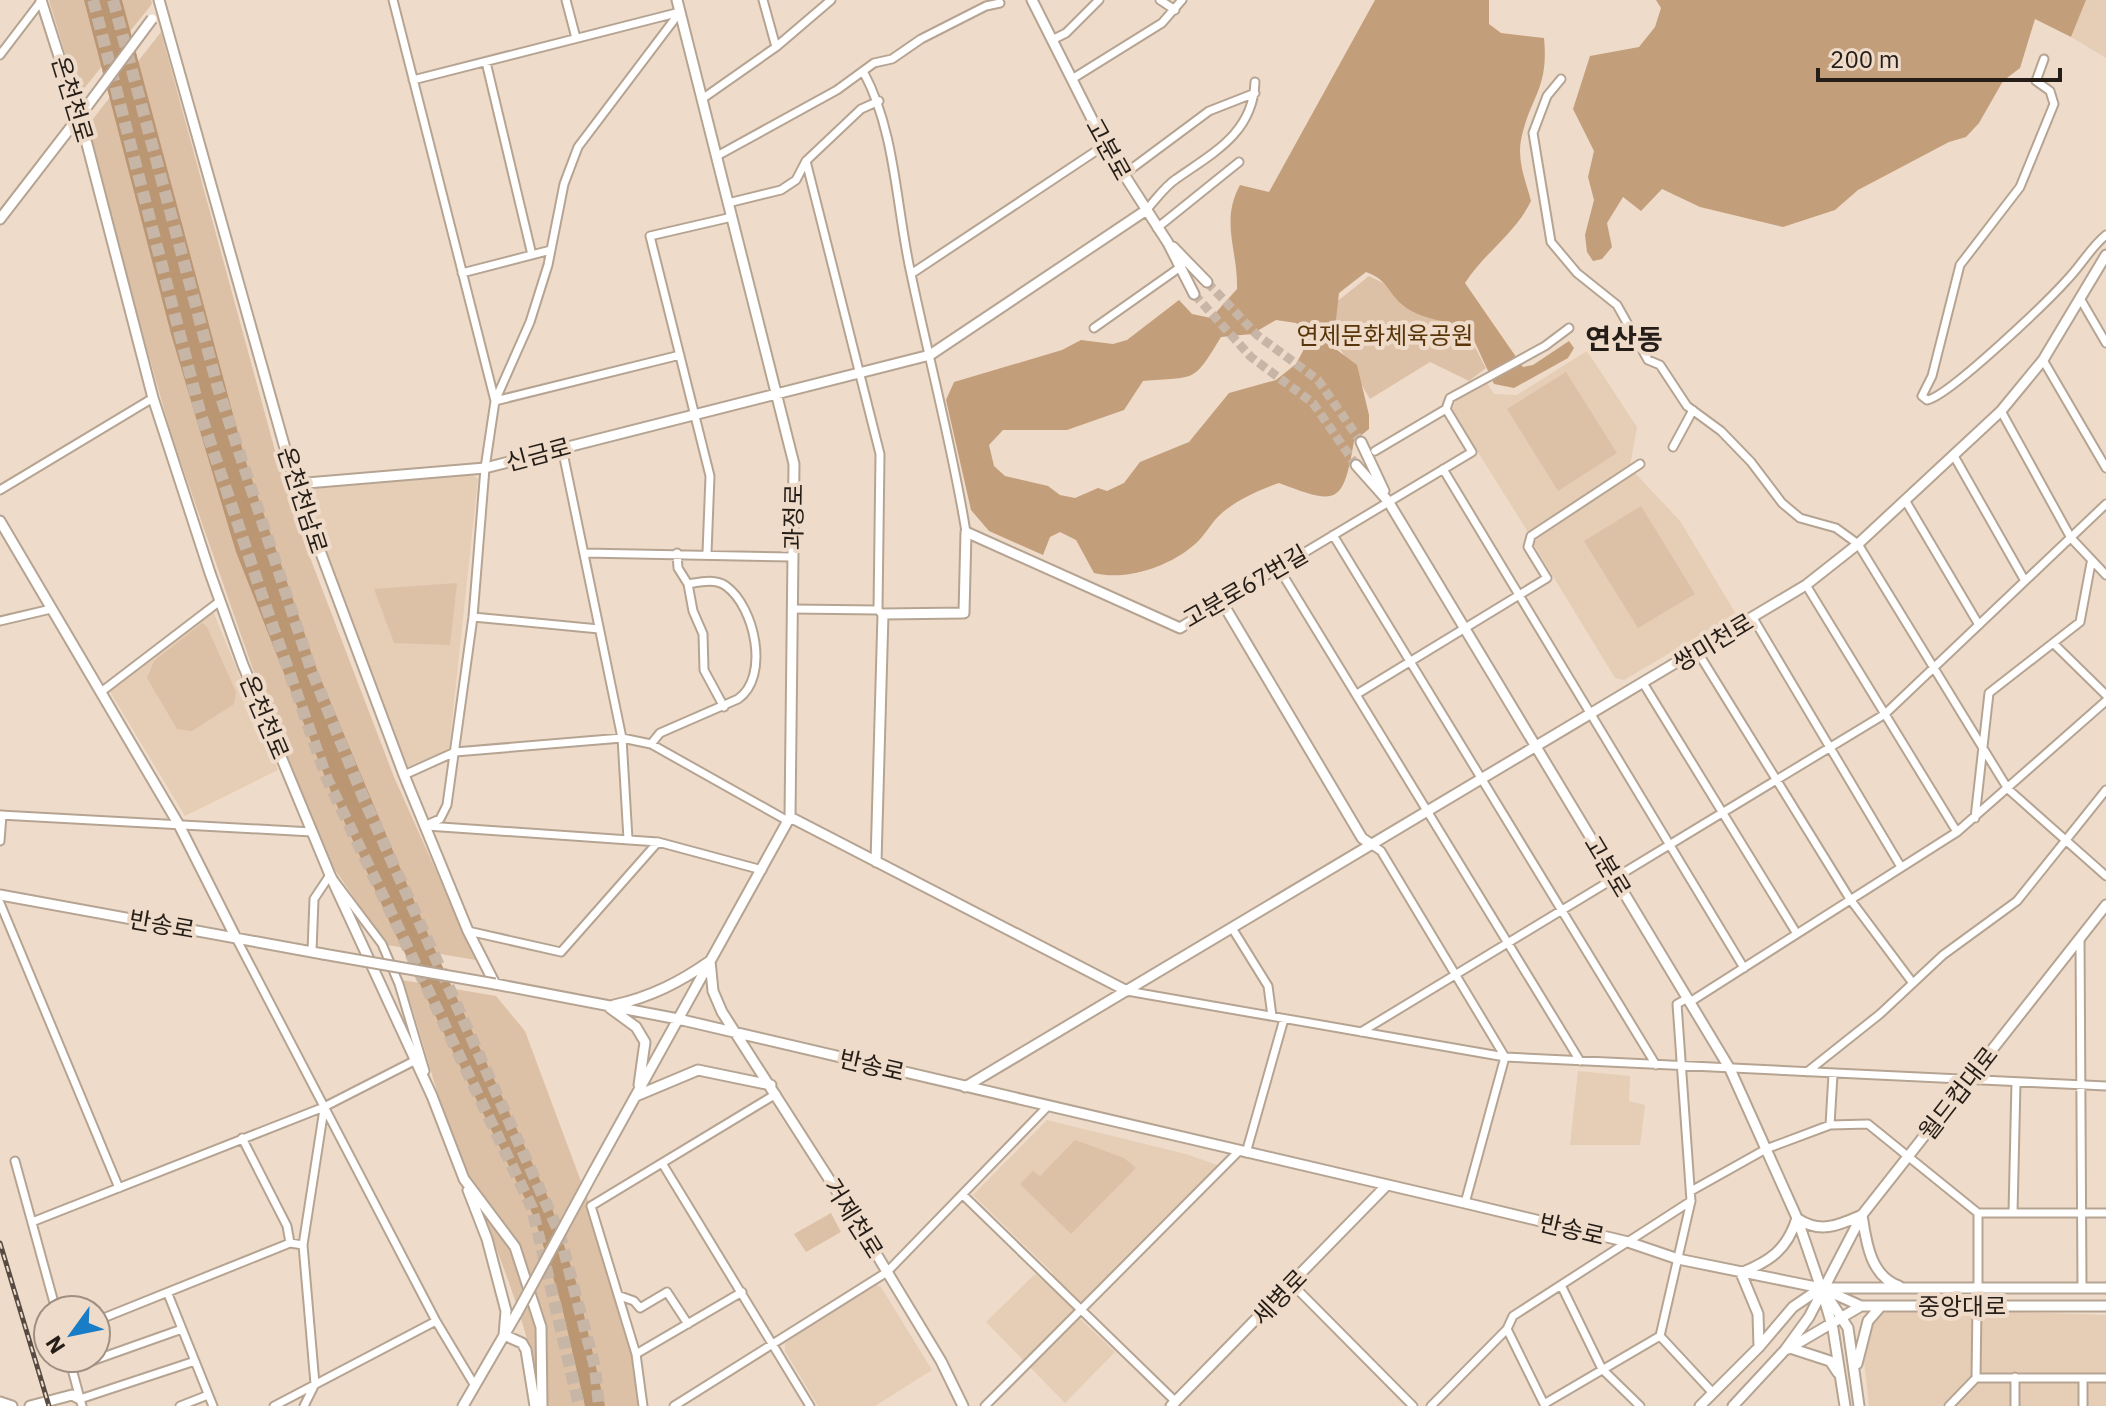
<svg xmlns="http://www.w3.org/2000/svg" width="2106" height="1406" viewBox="0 0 2106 1406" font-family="'IBM Plex Sans','Noto Sans KR',sans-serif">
	<rect width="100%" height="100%" fill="#efdbc9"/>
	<path fill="#e6cdb6" d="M2086,0H2106V58L2071,37Z
		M1587,351L1637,427L1630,466L1528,532L1452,411L1456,400L1487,383L1494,394L1517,395Z
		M1635,473L1680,521L1736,614L1624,680L1615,678L1534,545L1537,537Z
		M473,475L478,479L449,749L407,767L336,581L308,493L311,489Z
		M213,611L278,770L185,816L109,690Z
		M1578,1071L1630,1076L1629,1101L1645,1105L1640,1145H1570Z
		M1047,1120L1186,1154L1220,1166L1075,1314L1115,1352L1065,1403L986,1322L1035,1274L1044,1281L1053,1273L973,1195Z
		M876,1285L881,1287L932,1370L875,1406H818L785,1351V1343Z
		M1905,1308L2106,1315V1406H1869L1863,1351L1870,1327L1886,1309Z"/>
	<path fill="#ddc1a7" d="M49,0H151L152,4L78,96Z
		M161,32L280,469L311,560L394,777L476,960L387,945L333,867L273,727L171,434L85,129Z
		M1369,276L1461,321L1486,368L1469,381L1430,362L1370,399L1320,315Z
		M1566,372L1617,453L1558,491L1507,409Z
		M1641,506L1695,594L1638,628L1584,541Z
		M457,583L450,645L394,643L374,589Z
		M202,623L207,627L236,692L234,704L192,731L177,729L147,678L154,661Z
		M402,980L496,996L525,1031L589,1203L634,1355L641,1406H542C526,1307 483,1220 449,1127C431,1079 421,1028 402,980Z
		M1075,1140L1124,1158L1136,1168L1071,1234L1020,1184L1033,1171L1040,1176Z
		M831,1213L841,1232L806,1252L794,1234Z"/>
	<path fill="#c39e7b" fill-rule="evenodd" d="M1375,0H1489V24L1501,33L1544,38C1549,90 1530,96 1521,140C1517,161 1526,182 1531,201C1515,234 1484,253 1465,283L1523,367L1533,365L1569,341L1574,348L1568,358L1514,388L1494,384L1467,325C1445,321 1422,320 1404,306C1387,293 1390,281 1366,272L1339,293L1333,347L1357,365L1369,415V429L1354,441C1343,506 1337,505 1279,483C1259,490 1239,499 1223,512C1211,522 1205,536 1194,545C1168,567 1127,581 1094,573L1076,540L1060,532L1050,537L1043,555L989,531L971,510L946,400L954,382L1062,350L1081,340L1113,344L1127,340L1179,300L1192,314L1211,318L1237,289C1238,249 1220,222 1240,185L1269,192ZM1276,320L1296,323L1304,332L1303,351L1296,364L1276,380L1229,393L1189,442L1140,462L1124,483L1107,491L1098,488L1075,498L1060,495L1048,486L1005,476L994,466L989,445L1003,430H1067L1124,410L1143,381C1196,376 1192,385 1221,337L1252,334Z
		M1656,0H2086L2071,37L2035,19L2020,68L2003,81L1979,123L1966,137L1949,142L1858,190L1835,210L1783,227L1700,207L1662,189L1641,211L1623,197L1607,223L1612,247L1602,259L1593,261L1587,252L1585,235L1594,200L1588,177L1594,151L1573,109L1590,56L1639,47L1655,27L1661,8Z"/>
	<path fill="#ba9673" d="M84,0H122L245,459L317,670L430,939L550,1202L577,1285L605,1406H585L561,1303L535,1219L391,925L331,792L236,552L171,334Z"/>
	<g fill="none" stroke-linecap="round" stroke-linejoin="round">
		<path stroke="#c7b5a6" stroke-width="9" stroke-dasharray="9 4.5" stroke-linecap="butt" d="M1207,282L1257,335L1318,380L1361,442
			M1194,294L1251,357L1313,403L1356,465"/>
		<path stroke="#c7b5a6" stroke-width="12" stroke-dasharray="12 6" stroke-linecap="butt" d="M93,0L200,412L265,604L327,779L532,1208L579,1406
			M113,0L218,388L311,669L364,799L559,1232L595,1367L599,1406"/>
		<defs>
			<path id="street" d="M393,0L495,401L680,355
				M566,0L576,38
				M763,0L776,47
				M1160,0L1175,10
				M1052,40L1066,33L1099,0
				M0,55L42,0
				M2044,59L2036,81L2050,91L2054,104L2020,187L1960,265L1932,376L1922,396L1927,400C1948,397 2047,302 2066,281C2081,266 2090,248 2106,235
				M486,62L532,255
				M864,73C896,133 896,208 911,274C929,360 952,445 966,532
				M1072,79L1162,23L1182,0
				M1561,79L1547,96L1533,133L1551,242L1577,273L1617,305L1648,360L1660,365L1687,406L1721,431L1751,462L1782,503L1800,518L1836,528L1858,544L2008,789L2106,876
				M413,80L680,12
				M702,99L776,47L831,0
				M717,156L837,90L874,63L892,59L921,39L986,6L1000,3
				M806,161L880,454L878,610
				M1123,175L1209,111L1255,93
				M728,203L781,190L796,180L806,161L861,109L879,101
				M1145,211C1155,201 1164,187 1176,179C1213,153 1253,133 1255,82
				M1157,228L1239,162
				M462,273L551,250
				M911,274L1105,145
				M2081,300L2106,343
				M1094,328L1179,268
				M2043,360L2106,468
				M1446,409L1450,398L1545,346L1569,328
				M2001,411L2071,538L2106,575
				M1673,447L1693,410
				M562,448L622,738L628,839
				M1375,451L1446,409
				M1954,456L2025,581
				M1443,469L1744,968
				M0,490L153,398
				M1905,500L1979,625
				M1333,535L1656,1065
				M584,553L792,557
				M707,553L710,476L650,236L732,217
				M1278,567L1580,1061
				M688,584L693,611L703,634L704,670L724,707
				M1806,585L1957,832
				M1222,602L1472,452L1446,409
				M792,609L878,610L881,613
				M473,617L599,629
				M1753,618L1901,867
				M0,621L51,609
				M2054,644L2106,695
				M1697,651L1850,899L1912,982
				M1643,683L1797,934
				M101,692L220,601
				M1357,694L1547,578L1528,547L1531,536L1640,464
				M651,744L660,733L738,699C770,677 755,607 726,586C715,578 700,582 688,584L678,568L677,553
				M404,775L455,752L622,738L651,744L788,821
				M0,815L312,832
				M1975,818L1989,693L2080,622L2091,563
				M424,826L440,819L447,805L473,617L485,468L495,401L530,322L548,265L564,184L578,147L680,12
				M427,826L658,842L762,870
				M0,841L2,815
				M1372,845L1381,851L1505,1057
				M0,903L119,1188
				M1232,928L1268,986L1272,1016
				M468,931L561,952L658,842
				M235,936L436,1321L475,1386
				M2080,938L2082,1287
				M312,951L314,899L330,875L382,944L399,984L425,1071
				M1127,991L1505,1057L2106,1086
				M1690,1002L1957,832L2106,701
				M1361,1032L1885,714L2106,504
				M1807,1072L1880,1014L1943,955L2017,901L2106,790
				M1830,1125L1833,1074
				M242,1138L287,1226L290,1243
				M1246,1153L1284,1019
				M15,1161L56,1310
				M662,1163L810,1406
				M1691,1191L1766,1149L1830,1125L1868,1124L1978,1213H2106
				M963,1195L1176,1402
				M1465,1203L1505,1057
				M2013,1213L2016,1082
				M32,1222L324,1107L414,1061
				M1292,1284L1413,1406
				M1561,1285L1602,1369L1640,1406
				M1978,1288V1213
				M168,1294L213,1406
				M620,1296L634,1301L640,1308L667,1292L688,1324
				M96,1321L290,1243L303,1245
				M1507,1329L1545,1406
				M1660,1336L1691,1201L1677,1004L1688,998
				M1660,1336L1713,1393
				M636,1354L742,1292
				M69,1358L82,1406
				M72,1368L182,1329
				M1976,1378L1977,1306
				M80,1399L195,1361
				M1544,1404L1660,1336
				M180,1406L208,1395
				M274,1406L436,1321
				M304,1406L315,1384L303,1245L324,1109
				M643,1406L636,1354L591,1206L776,1094
				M674,1406L887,1272L1048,1106
				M985,1406L1239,1151
				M1431,1406L1507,1329L1513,1316L1691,1201
				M1949,1406L1976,1378H2106
				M2015,1406V1377
				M2083,1406V1378"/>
			<path id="secondary" d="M41,0L87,144L153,398L210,573L243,665L330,875L432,1096L464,1179L515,1247L541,1327L542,1406
				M159,0L295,484L404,775L468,931L495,984L678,1019L1465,1203L1628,1242L1678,1259L1821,1288L1861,1306H2106
				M1032,0L1105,145L1168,243L1194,294
				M0,219L81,114
				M1173,247L1207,282
				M1361,442L1384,491
				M1356,465L1388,501L1730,1069L1797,1218L1821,1288L1833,1329L1845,1406
				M295,484L485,468L930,355L1145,211
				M0,521L179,825L235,936
				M790,817L1127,991
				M876,862L883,614L964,613L966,532L1180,628L1222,602L1362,838L1372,845
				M0,895L323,954
				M614,1005C651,997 680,982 710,961L713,991L722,1012L863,1232L941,1361L963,1406
				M610,1008L636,1027L645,1042L639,1085
				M965,1087L1806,585L1858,544L2001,411L2043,360L2106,255
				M636,1096L698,1070L771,1085
				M594,1171L790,817L794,464L677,0
				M468,1190L487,1239L506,1311L504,1335L522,1343L526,1350L535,1406
				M1862,1215C1866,1241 1870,1276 1899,1286
				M1798,1219C1821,1234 1839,1225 1862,1215
				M1826,1294L1848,1328L1859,1406
				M1759,1347L1758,1314L1741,1273C1770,1261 1787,1250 1797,1218
				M1790,1348L1830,1361L1838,1373
				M1788,1349L1861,1306
				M1857,1364L1868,1321L1881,1306
				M0,1402L12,1406
				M30,1406L72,1395L80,1399
				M463,1406L517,1313
				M1171,1406L1386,1186
				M1700,1406L1759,1347L1793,1307L1821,1288H2106
				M1733,1406L1785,1350L1809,1317L1862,1215L2106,905"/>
		</defs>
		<use href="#street" stroke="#b6a493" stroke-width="11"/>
		<use href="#secondary" stroke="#b6a493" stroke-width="13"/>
		<use href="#street" stroke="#fff" stroke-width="7"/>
		<use href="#secondary" stroke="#fff" stroke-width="9"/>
		<defs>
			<path id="rail" d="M0,1243L49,1406"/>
		</defs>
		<use href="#rail" stroke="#554b42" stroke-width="5"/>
		<use href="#rail" stroke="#efdbc9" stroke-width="2" stroke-dasharray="6" stroke-linecap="butt"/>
		<defs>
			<path id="secondary-bridge" d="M82,113L152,19
				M323,954L495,984
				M517,1313L594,1171"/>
		</defs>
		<use href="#secondary-bridge" stroke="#b6a493" stroke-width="13" stroke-linecap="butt"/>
		<use href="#secondary-bridge" stroke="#fff" stroke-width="9"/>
	</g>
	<g text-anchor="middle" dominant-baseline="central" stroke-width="8" stroke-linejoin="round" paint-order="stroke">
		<g font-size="24" fill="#251e18" stroke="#efdbc9">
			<text transform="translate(73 99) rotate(73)">온천천로</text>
			<text transform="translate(1109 149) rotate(61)">고분로</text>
			<text transform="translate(538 454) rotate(-15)">신금로</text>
			<text transform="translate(303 500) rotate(72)">온천천남로</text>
			<text transform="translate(793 517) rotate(-89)">과정로</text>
			<text transform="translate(1245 586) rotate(-30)">고분로67번길</text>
			<text transform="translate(1713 642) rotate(-31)">쌍미천로</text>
			<text transform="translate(265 717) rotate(67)">온천천로</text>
			<text transform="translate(1608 866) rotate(59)">고분로</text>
			<text transform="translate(162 924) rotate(10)">반송로</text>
			<text transform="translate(872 1065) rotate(13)">반송로</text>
			<text transform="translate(1958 1093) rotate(-52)">월드컵대로</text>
			<text transform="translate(854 1218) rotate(58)">거제천로</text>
			<text transform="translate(1572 1229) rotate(13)">반송로</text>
			<text transform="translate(1279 1297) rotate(-46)">세병로</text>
			<text x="1962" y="1306">중앙대로</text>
		</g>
		<g font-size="24" fill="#59350a" stroke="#efdbc9">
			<text x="1385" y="335">연제문화체육공원</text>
		</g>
		<g font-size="28" font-weight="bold" fill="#251e18" stroke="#efdbc9">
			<text x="1624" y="338">연산동</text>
		</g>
	</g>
	<g transform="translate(72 1334) rotate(237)"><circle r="38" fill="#efdbc9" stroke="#9e8f82" stroke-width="2"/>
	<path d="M0-6L14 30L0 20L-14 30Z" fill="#187cc7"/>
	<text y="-12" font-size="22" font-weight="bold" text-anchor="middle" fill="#251e18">N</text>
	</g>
	<path d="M1818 68v12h242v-12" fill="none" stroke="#251e18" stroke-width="4"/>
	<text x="1830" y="68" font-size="24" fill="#251e18" stroke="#efdbc9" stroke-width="6" paint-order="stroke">200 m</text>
</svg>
